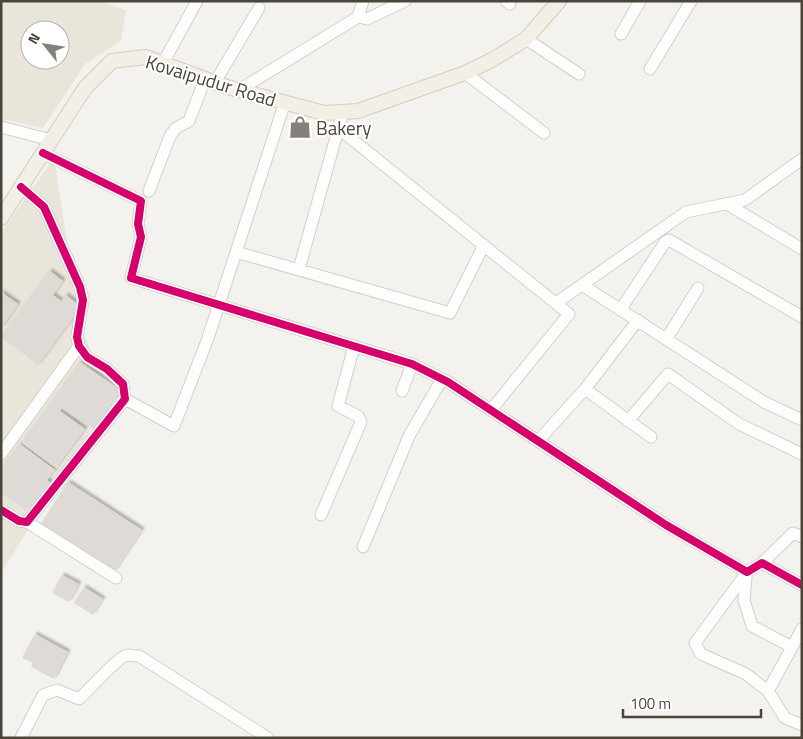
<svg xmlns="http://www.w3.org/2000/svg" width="803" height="739" viewBox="0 0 803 739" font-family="'Titillium Web',sans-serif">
	<defs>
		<filter id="shadow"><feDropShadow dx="2.5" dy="-2.5" stdDeviation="1" flood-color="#0004"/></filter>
	</defs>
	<rect width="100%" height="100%" fill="#f4f2ee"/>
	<path fill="#eae5da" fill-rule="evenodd" d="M1,1H100L126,10L121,41L85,64L43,128L1,119ZM30,30H60V60H30Z
		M54,158L81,330L103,375L109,400L1,573V233Z"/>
	<path fill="#dedbd6" filter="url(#shadow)" d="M50,271L63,281L53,295L61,301L66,295L81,307L38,365L1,337Z
		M1,292L18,304L1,329Z
		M80,362L120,390L94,429L62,408L60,411L85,429L56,468L22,443Z
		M20,444L55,470L47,480L52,484L33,510L28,507L25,510L1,493V470Z
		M68,482L142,530L114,572L41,524Z
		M62,575L79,584L69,602L52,593Z
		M84,587L103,599L93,615L74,603Z
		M35,634L68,652L54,679L31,667L33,663L22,658Z"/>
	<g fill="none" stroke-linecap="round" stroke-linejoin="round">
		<defs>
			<path id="minor" d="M506,1L510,4
				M358,17L367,19L405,1
				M621,34L640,1
				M526,39L579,74
				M163,63L197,1
				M650,69L691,1
				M465,73L544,133
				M215,82L259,8
				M239,90L358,17L363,1
				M1,127L51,140
				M338,128L569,314L491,410
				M43,153L141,201L138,224L141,237L131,278L412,364L448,382L666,525L747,572L762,563L802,585
				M149,191L170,136L176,128L189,121L205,79
				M727,204L802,249
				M236,252L450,313L484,245
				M299,269L343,112
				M582,285L764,402L802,420
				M556,303L686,212L745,200L802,159
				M621,309L665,242L669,240L802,317
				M667,338L698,288
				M585,389L638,320
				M402,391L412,364
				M125,399L174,426L208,338L285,102
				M628,421L668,374L739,424L802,454
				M538,441L585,389L651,437
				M1,454L79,346
				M1,510L19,521L27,522L125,399L123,384L107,369L87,357L79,346L77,337L83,300L80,287L44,207L21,187
				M321,515L361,422L358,416L338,406L354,346
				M27,522L116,578
				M363,547L409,436L442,379
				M762,563L793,533L802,537
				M747,572L695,643L701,654L746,674L768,691L785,718L802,725
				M746,576L744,600L752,626L792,647
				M768,691L802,629
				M21,738L43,695L57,690L79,699C88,691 118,657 127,655C130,655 135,656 139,656L268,738"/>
			<path id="major" d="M1,218L85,88L112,61L146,57L227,87L324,113L358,111L465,73L492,60L526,39L559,1"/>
		</defs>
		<use href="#minor" stroke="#d2d0cb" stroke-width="13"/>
		<use href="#major" stroke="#d6cebb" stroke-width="16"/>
		<use href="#minor" stroke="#fdfdfc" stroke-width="11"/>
		<use href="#major" stroke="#f2efe6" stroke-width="14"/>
		<defs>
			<path id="cycleway" d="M43,153L141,201L138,224L141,237L131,278L412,364L448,382L666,525L747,572L762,563L802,585
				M1,510L19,521L27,522L125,399L123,384L107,369L87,357L79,346L77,337L83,300L80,287L44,207L21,187"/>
		</defs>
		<use href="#cycleway" stroke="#fff" stroke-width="11"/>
		<use href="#cycleway" stroke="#d6006c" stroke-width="8"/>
	</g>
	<defs>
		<symbol id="shop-bare" viewBox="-9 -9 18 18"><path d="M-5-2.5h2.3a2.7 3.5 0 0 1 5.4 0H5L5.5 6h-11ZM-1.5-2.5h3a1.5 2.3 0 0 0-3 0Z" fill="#868178" stroke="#fff" stroke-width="2.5" paint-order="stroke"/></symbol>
	</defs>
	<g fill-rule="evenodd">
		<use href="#shop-bare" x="284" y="111" width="32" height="32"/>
	</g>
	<g text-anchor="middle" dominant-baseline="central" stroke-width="4" stroke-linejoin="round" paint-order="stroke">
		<g font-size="19" fill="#4b4439" stroke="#fff">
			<text transform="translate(211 80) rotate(17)">Kovaipudur Road</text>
		</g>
		<g font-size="19" fill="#4b4439" stroke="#fff" text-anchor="start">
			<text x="316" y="127">Bakery</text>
		</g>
	</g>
	<rect width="803" height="739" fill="none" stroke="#4b4439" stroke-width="5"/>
	<g transform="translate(45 45) rotate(300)"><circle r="24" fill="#ffffff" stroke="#b7b4b0"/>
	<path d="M0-4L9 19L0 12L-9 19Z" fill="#868178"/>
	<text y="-8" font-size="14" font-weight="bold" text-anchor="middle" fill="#4b4439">N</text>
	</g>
	<path d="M623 709v8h138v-8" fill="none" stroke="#4b4439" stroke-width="2.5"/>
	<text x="630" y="709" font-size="15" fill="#4b4439" stroke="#ffffff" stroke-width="4" paint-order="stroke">100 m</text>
</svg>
